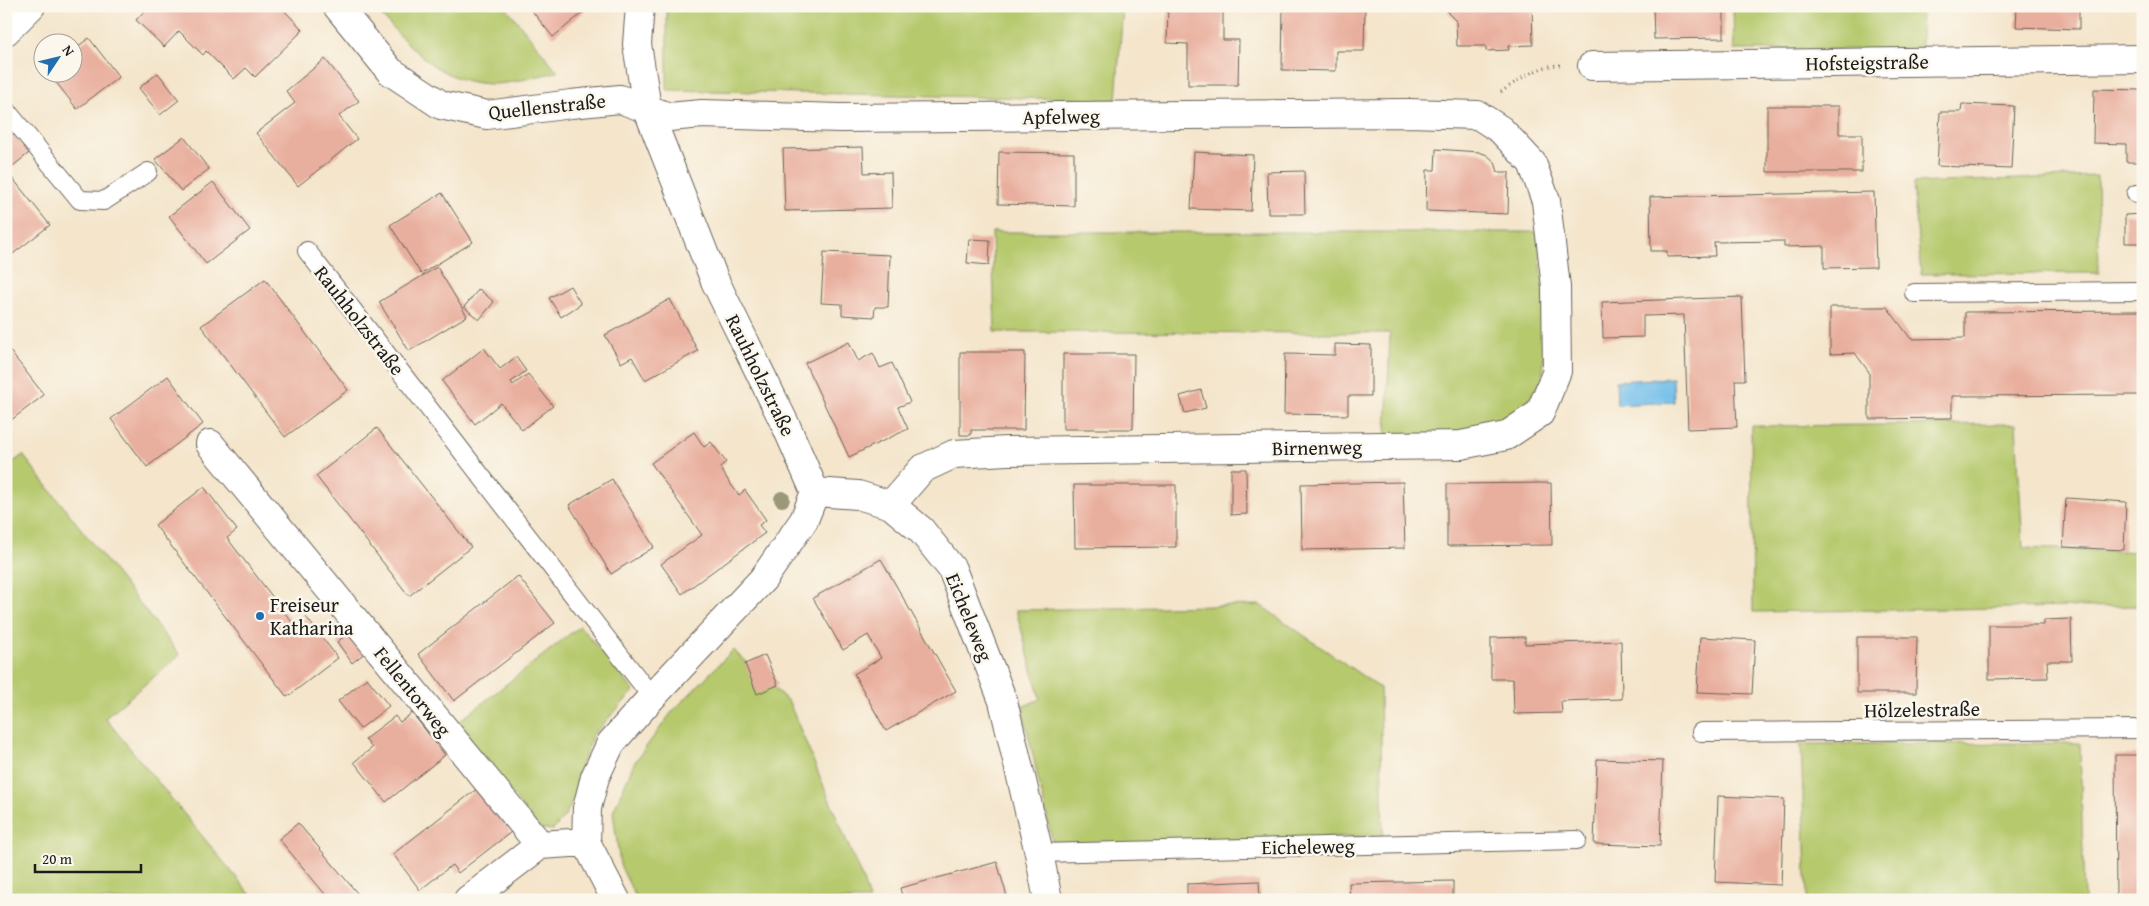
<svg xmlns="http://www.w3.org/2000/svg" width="2149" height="906" viewBox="0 0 2149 906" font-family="'Gentium Book Plus',serif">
	<rect width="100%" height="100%" fill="#fbf7ec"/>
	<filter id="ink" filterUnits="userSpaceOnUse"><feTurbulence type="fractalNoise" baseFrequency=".02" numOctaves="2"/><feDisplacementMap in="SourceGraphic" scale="10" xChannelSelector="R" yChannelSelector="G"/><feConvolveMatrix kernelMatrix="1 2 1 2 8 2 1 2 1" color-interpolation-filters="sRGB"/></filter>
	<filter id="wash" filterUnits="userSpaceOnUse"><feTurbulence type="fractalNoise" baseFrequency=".0096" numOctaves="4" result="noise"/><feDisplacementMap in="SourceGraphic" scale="20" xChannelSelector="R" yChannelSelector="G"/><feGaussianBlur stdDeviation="1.12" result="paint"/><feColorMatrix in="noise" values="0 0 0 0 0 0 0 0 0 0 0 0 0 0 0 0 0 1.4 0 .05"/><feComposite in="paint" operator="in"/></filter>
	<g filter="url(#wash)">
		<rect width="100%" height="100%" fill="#f4e5cb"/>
		<path fill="#b6c96d" stroke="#697244" d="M373,6H505L558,72C539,75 512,84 494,84C437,84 408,44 373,6Z
			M667,6H1123L1116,100L667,90Z
			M1733,6H1922L1921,49L1734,50Z
			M2097,176L2099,273L1921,274L1913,183Z
			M992,232H1538L1547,328L1542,382L1517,414L1482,432L1386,436L1390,333L995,332Z
			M2016,424L2023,548L2143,552V606L1753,612L1751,426Z
			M23,455L180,655L105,718L255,900H8L6,897V467Z
			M1260,605L1380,688L1383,835L1054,848L1022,707L1040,699L1016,610Z
			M580,626L634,691L592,736L578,774L575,797L565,816L553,830L540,829L456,724Z
			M733,650L789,702L864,883L869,900H637L620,865L613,812L634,763L672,712Z
			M2080,743L2084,900H1807L1801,744Z"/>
		<path fill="#70beea" stroke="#466d83" d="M1673,378L1674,402L1617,405L1616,381Z"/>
		<g id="blocks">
			<path fill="#e9af9e" d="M149,6H280L303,30L255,77L246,68L234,79L206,51L203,55L179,31L164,47L136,20Z
				M528,6H591L553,37Z
				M1168,6H1223V40H1239L1238,85H1188V44L1167,43Z
				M1283,6H1365L1364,51H1336V71L1282,70Z
				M1448,6H1532L1533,45L1508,46L1509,50L1486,51V46H1457L1456,21L1448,13Z
				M1653,6H1724V38L1654,39Z
				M2017,6H2079V29L2016,27Z
				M89,38L119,77L77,109L48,72H72V51Z
				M325,59L359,101L339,116L357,139L298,186L256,133L295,103L286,91Z
				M158,73L179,100L160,115L139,88Z
				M2094,89L2143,90V162H2126V144L2093,143Z
				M1962,104L2014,106L2011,169L1937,166L1940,112H1961Z
				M1767,106H1839V134H1862V172H1767Z
				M8,126L29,153L13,166L6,158V128Z
				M184,137L209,169L181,191L155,159Z
				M863,147L864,173L891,172L892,208L785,211L783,149Z
				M1436,149L1479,152L1487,155L1495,162L1498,172H1509L1508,214L1426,211L1427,170H1435Z
				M999,152L1074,153V206L998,204Z
				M1194,152L1253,155L1251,211L1191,209Z
				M6,170L50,225L9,257L6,254Z
				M1304,171L1305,214H1268L1267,172Z
				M213,182L250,230L206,264L169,216Z
				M1874,192L1876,267L1824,268V246L1784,247V241L1714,242L1715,256L1667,257V251H1651L1650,197Z
				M442,193L473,242L421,274L390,225Z
				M2143,214V243H2125V215Z
				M969,239L990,240L989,265L967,263Z
				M824,252L890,255L888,307H875L874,317L842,315V304L821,303Z
				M437,267L467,316L409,351L379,302Z
				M265,279L348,390L285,437L201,326Z
				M570,286L581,304L561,317L549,298Z
				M479,289L494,302L479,320L464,307Z
				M1742,297L1745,380H1735L1737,427L1688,429L1684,315L1643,316V337L1603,338L1602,302Z
				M670,299L698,351L645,380L632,357L621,363L605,335Z
				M1830,307H1887L1911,339L1965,338V312L2143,311V395L1952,396V418L1869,419V372L1855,353L1830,354Z
				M849,342L858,361L873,353L880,368L892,363L910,402L898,407L908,429L849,457L805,363Z
				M1335,344L1371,345V396H1348V415L1284,414L1285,354L1335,355Z
				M6,346L44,395L6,424Z
				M484,348L500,369L516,357L526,371L511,382L513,385L528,374L553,406L522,430L501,403L475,424L442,381Z
				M960,352H1025L1024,430H971V435H960Z
				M1063,354H1134L1133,429H1063Z
				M168,376L203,424L147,467L111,419Z
				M1201,390L1206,408L1185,413L1180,396Z
				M377,428L471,547L409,596L316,476Z
				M694,432L704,447L711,442L726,462L720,467L729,482L739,495L745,490L766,520L759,525L765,533L682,594L661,564L702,535L651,463Z
				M1231,469H1246L1247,514L1231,515Z
				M612,479L654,547L611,574L569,505Z
				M1403,482L1405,548L1302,550L1301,484Z
				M1551,483L1552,545L1447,546V484Z
				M1074,485H1176V547L1075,548Z
				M204,487L237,530L227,538L295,626L306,617L338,658L287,697L155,525Z
				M2066,498L2126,502L2124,550L2063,547Z
				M881,559L956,691L886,731L854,674L881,658L868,635L843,650L813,598Z
				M518,576L555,623L454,701L418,654Z
				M2071,619L2072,661H2047L2048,678L1989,679V625H2044V620Z
				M350,632L366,652L352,663L337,642Z
				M1525,637V644L1621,641L1622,699L1561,701L1562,713L1514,714L1513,679H1491V638Z
				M1700,637L1755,640L1752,694L1697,692Z
				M1857,637H1917L1916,693H1857Z
				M765,655L778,685L757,694L745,664Z
				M367,678L389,706L360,729L338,701Z
				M412,713L445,755L386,802L354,762L372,748L365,739L395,716L400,722Z
				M2115,755H2143V900H2116Z
				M1597,759L1663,761L1660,846L1594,844Z
				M478,788L511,832L458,873L452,865L420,890L393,854Z
				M1718,796L1784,799L1781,885L1715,882Z
				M298,823L363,900H330L279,839Z
				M997,862L1008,900H903L900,888Z
				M1259,881L1260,900H1187V884Z
				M1453,881V900H1350L1349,883Z"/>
		</g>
	</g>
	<g filter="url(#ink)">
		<use href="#blocks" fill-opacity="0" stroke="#686259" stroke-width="1"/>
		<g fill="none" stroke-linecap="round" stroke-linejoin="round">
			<defs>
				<path id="lane" d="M6,110L80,200L104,201L148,172
					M2136,194H2143
					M307,251L652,697
					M1914,293L2143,291
					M1701,732L2143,729
					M1039,853L1577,840"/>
				<path id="street" d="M337,6L390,71L441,105L487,115L571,104L620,99L669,117L702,114L840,118L1408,113L1478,115L1501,130L1532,163L1546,201L1556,287L1557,371L1540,413L1506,436L1461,445L1007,451L954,454L922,469L891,505
					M6,31L31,6
					M1592,66L2143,59
					M210,444L540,845
					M815,492L858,495L891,505L921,530L952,569L1003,701L1039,853L1048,900
					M468,900L540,845L586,842
					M616,900L586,842L587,808L595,777L611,743L652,697L763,579L804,520L815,492L787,428L715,281L647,108L637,44L640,6"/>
			</defs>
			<use href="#lane" stroke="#686259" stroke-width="20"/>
			<use href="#street" stroke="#686259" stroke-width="30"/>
			<path stroke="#686259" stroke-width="3" stroke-dasharray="1 4" stroke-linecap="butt" d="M1501,92C1518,80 1539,65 1560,65"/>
			<use href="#lane" stroke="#fff" stroke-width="18"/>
			<use href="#street" stroke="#fff" stroke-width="28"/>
		</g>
		<circle fill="#9b987a" cx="782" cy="499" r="8"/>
	</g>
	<circle fill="#1f6fb2" stroke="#fbf7ec" stroke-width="2" cx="260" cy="616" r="5"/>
	<g text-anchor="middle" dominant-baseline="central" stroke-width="5" stroke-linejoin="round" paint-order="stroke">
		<g font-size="20" fill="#1c1c1c" stroke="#fbf7ec">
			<text transform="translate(1867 62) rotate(-1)">Hofsteigstraße</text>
			<text transform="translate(547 106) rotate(-6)">Quellenstraße</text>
			<text transform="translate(1061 116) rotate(-1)">Apfelweg</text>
			<text transform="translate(360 320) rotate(52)">Rauhholzstraße</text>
			<text transform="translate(761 375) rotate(64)">Rauhholzstraße</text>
			<text transform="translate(1317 447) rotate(-1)">Birnenweg</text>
			<text transform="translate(970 617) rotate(68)">Eicheleweg</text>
			<text transform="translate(413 691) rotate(51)">Fellentorweg</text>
			<text transform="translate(1922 709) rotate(-1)">Hölzelestraße</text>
			<text transform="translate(1308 846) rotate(-1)">Eicheleweg</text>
		</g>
		<g font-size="20" fill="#1c1c1c" stroke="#fbf7ec" text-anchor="start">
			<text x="270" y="604">Freiseur<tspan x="270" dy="23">Katharina</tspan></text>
		</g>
	</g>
	<rect width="2149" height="906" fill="none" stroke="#fbf7ec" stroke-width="25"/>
	<g transform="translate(58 58) rotate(55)"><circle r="24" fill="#fbf7ec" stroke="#a29f99"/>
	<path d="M0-4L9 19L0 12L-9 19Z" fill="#1f6fb2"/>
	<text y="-8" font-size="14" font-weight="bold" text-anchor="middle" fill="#1c1c1c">N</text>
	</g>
	<path d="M35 864v8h106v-8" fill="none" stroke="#1c1c1c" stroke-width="2.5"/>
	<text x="42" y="864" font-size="15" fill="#1c1c1c" stroke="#fbf7ec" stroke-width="4" paint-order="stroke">20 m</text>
</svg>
